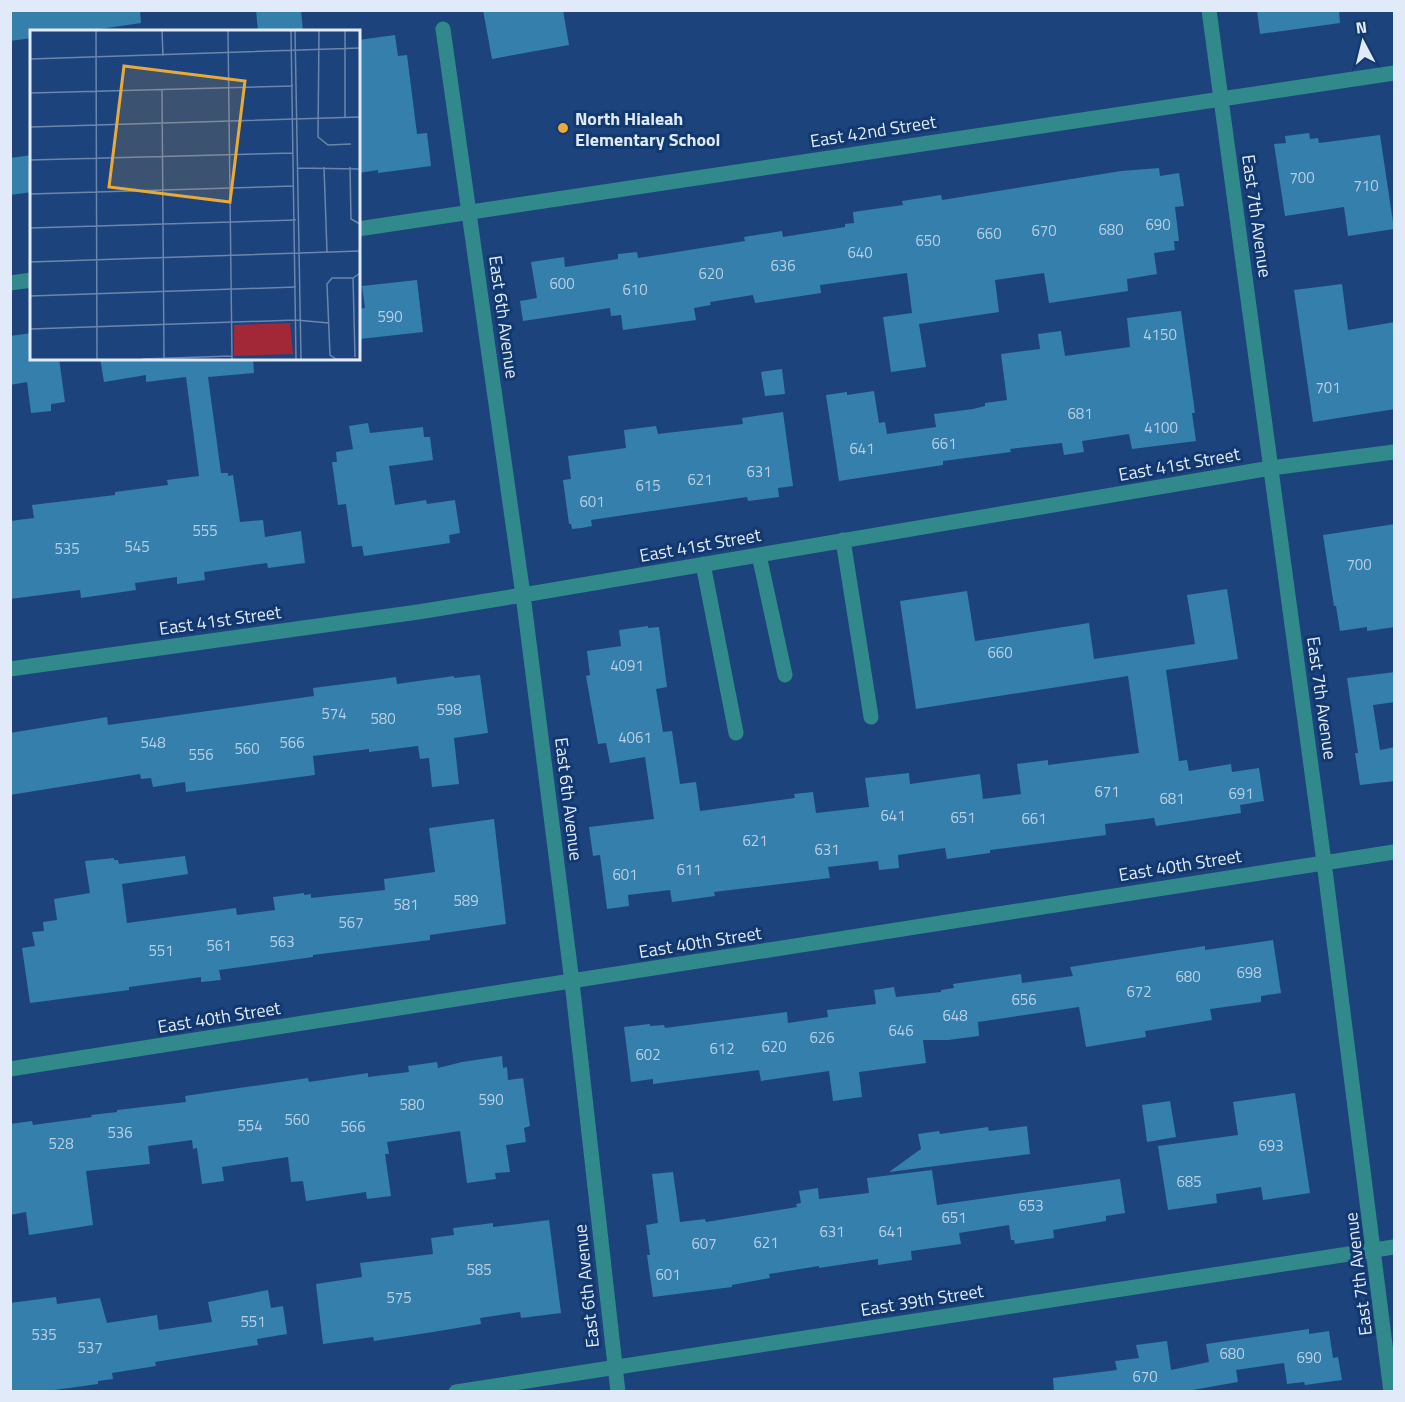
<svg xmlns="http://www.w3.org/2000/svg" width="1405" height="1402" viewBox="0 0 1405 1402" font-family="'Titillium Web',sans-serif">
	<rect width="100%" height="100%" fill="#1d437c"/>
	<path fill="#357fac" d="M10,10H140L141,23L80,32H32V38L10,41Z
		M256,10H301L303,32H258Z
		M483,10H563L569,45L492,59Z
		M1257,10H1339L1340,23L1260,34Z
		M395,35L398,56L407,55L417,134L427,133L431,166L378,173V170L358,173V40Z
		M1309,133L1310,139L1318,138L1319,143L1380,135L1394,229L1348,236L1344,207L1285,216L1274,144L1286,143L1285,136Z
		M32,155V192L10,195V158Z
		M1159,168L1160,176L1179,173L1184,206L1175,207L1179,241H1174L1175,250L1154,253L1157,274L1127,279L1128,291L1049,303L1044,273L995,280L999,312L919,324L926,367L891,372L883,317L912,313L907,273L820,285L821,293L755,303L753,295L710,302L711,305L694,308L696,320L623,330L621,315L611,316L610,308L523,321L520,301L537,298L531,262L564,257L565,267L618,259V254L637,252L638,258L658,255L745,241L744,237L782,231L783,237L845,227V224L854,223L853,212L903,205L902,201L941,195L942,200L1121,171Z
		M417,280L423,332L360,339L358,309L365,308L362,286Z
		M1342,284L1348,330L1395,322V409L1313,422L1294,290Z
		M1181,311L1195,413H1192L1196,441L1132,449L1129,434L1082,441L1084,452L1064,455L1062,443L1010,449L1011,452L943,461V465L839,481L826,395L847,392V395L874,391L879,423L885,422L887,434L936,427L934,414L973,409L985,406V403L1007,400L1001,354L1040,349L1038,334L1061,331L1065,356L1130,347L1127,318Z
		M32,333V358H59L65,402L51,404V411L31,413L27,382L10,385V336Z
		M100,358H253L254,373L208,377L221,473H228V476L233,475L240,522L263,520L265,537L301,531L305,563L268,568L267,563L204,572L205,580L177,584V577L135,583L136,590L81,598L80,590L10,599V521L34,518L32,505L115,495V492L168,485L167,480L199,476L186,377L146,382V375L104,382Z
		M782,369L785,394L765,396L761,372Z
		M783,412L793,486L778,488L779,497L748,501L747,497L645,512L591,520L592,526L582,528L572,529L571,524H569L563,480L571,479L568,456L626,448L624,430L656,426L658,434L743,424L742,418Z
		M368,423L370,433L423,427L424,437H430L433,460L389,466L395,505L426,500L427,504L455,500L460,533L449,535L450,543L364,556L362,546L352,547L346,504L338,505L332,462H337L336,452L353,449L349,426Z
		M1395,524V627L1367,631V627L1340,631L1336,606H1334L1323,535Z
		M1227,589L1238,659L1166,670L1179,761L1187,760L1189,771L1231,764L1232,772L1259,768L1264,801L1240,805L1241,813L1156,826L1154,818L1105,824L1106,835L990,850V853L947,859L945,848L898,855L899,868L879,870L878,861L828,867L830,878L714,892L715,896L672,902L670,890L628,895L629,906L607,909L600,855L593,856L589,827L654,819L645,757L610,763L606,743L598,744L586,676L590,675L587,651L621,646L619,630L648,626V628L659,627L667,687L656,689L663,732L672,731L680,784L696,782L700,811L795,798L794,794L813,792L816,813L869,807L865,778L909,773L910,784L980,774L983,799L1021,794L1017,764L1048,760V765L1139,753L1128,676L916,709L900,601L967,591L975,641L1089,623L1094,659L1195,644L1187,595Z
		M1395,672V702L1373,705L1380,750L1395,747V781L1360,785L1355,753H1358L1347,678Z
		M480,675L488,733L454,738L459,784L432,787L429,758L420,759L418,746L369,752V749L313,756L315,775L186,792L185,782L153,787L151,778L141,779L140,774L10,795V733L107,717L108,725L314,696L313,688L375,680L396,677L397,684L454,676V678Z
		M494,819L506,924L430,935V940L313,955V957L219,970L221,980L201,982V977L129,987V990L30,1003L22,948L35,946L32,932L44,931L43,922L57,920L54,899L90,893L85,861L114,858V860H118L119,864L185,856L188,874L122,884L127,923L236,908L237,915L275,910L273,897L304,893V895L311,894V898L385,890L384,879L435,872L429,828Z
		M1273,940L1281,993L1261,996V1002L1210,1009L1212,1020L1145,1031L1146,1037L1086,1047L1079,1007L978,1022L979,1036L948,1040H923L926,1063L859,1072L862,1097L833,1101L829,1071L761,1081L759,1070L653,1084V1079L631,1082L624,1027L650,1024V1026L664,1025L665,1028L787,1012L788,1023L828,1017L827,1010L876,1004L874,990L894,987L896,997L941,992V990L954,988L953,984L1021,974L1022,983L1073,976L1070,967L1205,946V950Z
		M502,1056L503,1068L507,1067L508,1080L523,1078L530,1126L524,1128L526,1142L506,1145L510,1172L495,1173L496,1179L467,1183L460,1131L387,1142L389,1154H385L391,1196L367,1199L366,1192L306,1201L303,1181L291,1182L288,1157L222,1167L224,1181L202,1184L197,1148L193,1149L192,1140L148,1146L150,1164L86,1171L93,1225L29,1235L26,1212L10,1215V1124L32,1121L33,1125L92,1117L91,1115L117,1112V1110L186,1102L185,1096L308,1078L309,1082L368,1073V1077L409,1072L408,1066L437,1062L438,1068L462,1062Z
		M1295,1093L1310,1193L1263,1200L1261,1187L1216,1194L1217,1203L1168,1210L1158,1146L1238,1135L1233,1102Z
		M1170,1101L1176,1137L1147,1142L1142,1105Z
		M1027,1126L1030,1154L889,1172L921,1149L918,1134L939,1131L940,1134L988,1127L989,1131Z
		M932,1170L937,1205L1120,1179L1125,1213L1106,1216V1221L1053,1230L1054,1238L1015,1244L1014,1240H1011L1009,1225L959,1233L961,1244L911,1251L912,1260L878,1265V1259L819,1268V1266L769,1274L770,1278L732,1285V1287L653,1297L647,1255H650L646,1225L658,1223L652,1174L673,1172L680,1222L705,1219L706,1222L797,1207L796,1204L801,1203L799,1191L818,1188L819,1199L869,1193L867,1178Z
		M549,1220L561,1313L521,1318L520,1312L480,1318L481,1324L433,1332L374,1341L373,1337L323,1344L316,1284L362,1277L360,1263L433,1254L431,1238L454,1235L453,1228L493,1223V1227Z
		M268,1290L271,1308L283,1306L287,1334L257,1339L258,1345L155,1362L156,1366L112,1373L113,1379L98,1381V1384L40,1392H10V1303L56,1297L57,1304L100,1298L107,1323L157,1315L159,1330L212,1322L208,1302Z
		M1309,1329V1334L1329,1331L1333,1358L1338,1357L1342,1380L1305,1385L1304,1382L1287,1384L1284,1363L1236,1370L1238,1382L1181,1392H1054L1053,1378L1117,1370L1115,1361L1139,1358L1136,1345L1167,1341L1171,1370L1209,1362L1206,1344Z"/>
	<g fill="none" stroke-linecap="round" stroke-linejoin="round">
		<path stroke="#32898c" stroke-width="15" d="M1209,10L1324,862L1391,1392
			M443,29L523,595L572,982L618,1392
			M358,229L1394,73
			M10,283L32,280
			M843,540L871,717
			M759,555L785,675
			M703,564L736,733
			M10,669L418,612L523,595L1271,468L1394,452
			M10,1069L1394,852
			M456,1392L1394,1247"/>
	</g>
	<circle fill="#e9ab38" stroke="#123870" stroke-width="2" cx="563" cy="128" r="6"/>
	<g text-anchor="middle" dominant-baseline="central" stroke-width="6" stroke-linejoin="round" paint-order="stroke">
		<g font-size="15" fill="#b6cfe5">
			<text x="1302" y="177">700</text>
			<text x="1366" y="185">710</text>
			<text x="1158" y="224">690</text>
			<text x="1111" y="229">680</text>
			<text x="1044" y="230">670</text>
			<text x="989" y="233">660</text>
			<text x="928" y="240">650</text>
			<text x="860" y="252">640</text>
			<text x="783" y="265">636</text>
			<text x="711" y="273">620</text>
			<text x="562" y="283">600</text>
			<text x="635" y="289">610</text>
			<text x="390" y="316">590</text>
			<text x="1160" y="334">4150</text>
			<text x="1328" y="387">701</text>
			<text x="1080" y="413">681</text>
			<text x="1161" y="427">4100</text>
			<text x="944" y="443">661</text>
			<text x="862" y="448">641</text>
			<text x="759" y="471">631</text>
			<text x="700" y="479">621</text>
			<text x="648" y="485">615</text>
			<text x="592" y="501">601</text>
			<text x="205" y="530">555</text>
			<text x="137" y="546">545</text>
			<text x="67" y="548">535</text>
			<text x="1359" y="564">700</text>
			<text x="1000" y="652">660</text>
			<text x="627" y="665">4091</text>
			<text x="449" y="709">598</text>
			<text x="334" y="713">574</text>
			<text x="383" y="718">580</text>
			<text x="635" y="737">4061</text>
			<text x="153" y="742">548</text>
			<text x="292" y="742">566</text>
			<text x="247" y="748">560</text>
			<text x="201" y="754">556</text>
			<text x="1107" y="791">671</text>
			<text x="1241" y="793">691</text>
			<text x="1172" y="798">681</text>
			<text x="893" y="815">641</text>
			<text x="963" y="817">651</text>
			<text x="1034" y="818">661</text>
			<text x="755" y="840">621</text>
			<text x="827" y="849">631</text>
			<text x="689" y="869">611</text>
			<text x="625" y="874">601</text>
			<text x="466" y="900">589</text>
			<text x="406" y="904">581</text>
			<text x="351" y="922">567</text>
			<text x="282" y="941">563</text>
			<text x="219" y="945">561</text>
			<text x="161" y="950">551</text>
			<text x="1249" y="972">698</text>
			<text x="1188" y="976">680</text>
			<text x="1139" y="991">672</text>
			<text x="1024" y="999">656</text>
			<text x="955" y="1015">648</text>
			<text x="901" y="1030">646</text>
			<text x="822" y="1037">626</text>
			<text x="774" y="1046">620</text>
			<text x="722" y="1048">612</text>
			<text x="648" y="1054">602</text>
			<text x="491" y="1099">590</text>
			<text x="412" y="1104">580</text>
			<text x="297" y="1119">560</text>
			<text x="250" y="1125">554</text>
			<text x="353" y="1126">566</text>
			<text x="120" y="1132">536</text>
			<text x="61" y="1143">528</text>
			<text x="1271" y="1145">693</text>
			<text x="1189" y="1181">685</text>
			<text x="1031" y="1205">653</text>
			<text x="954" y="1217">651</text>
			<text x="832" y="1231">631</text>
			<text x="891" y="1231">641</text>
			<text x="766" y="1242">621</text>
			<text x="704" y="1243">607</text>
			<text x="479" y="1269">585</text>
			<text x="668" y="1274">601</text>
			<text x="399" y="1297">575</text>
			<text x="253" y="1321">551</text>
			<text x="44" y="1334">535</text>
			<text x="90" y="1347">537</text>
			<text x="1232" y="1353">680</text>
			<text x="1309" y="1357">690</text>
			<text x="1145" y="1376">670</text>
		</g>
		<g font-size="18" font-weight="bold" fill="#e1eaf8" stroke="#123870" text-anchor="start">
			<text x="575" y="118">North Hialeah<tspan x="575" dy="21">Elementary School</tspan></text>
		</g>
		<g font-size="18" fill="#e1eaf8" stroke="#123870">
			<text transform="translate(873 131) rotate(-9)">East 42nd Street</text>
			<text transform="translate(1257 216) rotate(82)">East 7th Avenue</text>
			<text transform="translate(504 317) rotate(82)">East 6th Avenue</text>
			<text transform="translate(1179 464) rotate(-10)">East 41st Street</text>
			<text transform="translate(700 545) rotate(-10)">East 41st Street</text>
			<text transform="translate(220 620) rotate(-8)">East 41st Street</text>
			<text transform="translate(1322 698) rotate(82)">East 7th Avenue</text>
			<text transform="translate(569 799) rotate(83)">East 6th Avenue</text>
			<text transform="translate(1180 865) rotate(-9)">East 40th Street</text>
			<text transform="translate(700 942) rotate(-9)">East 40th Street</text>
			<text transform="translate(219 1017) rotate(-9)">East 40th Street</text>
			<text transform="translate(1358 1274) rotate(-97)">East 7th Avenue</text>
			<text transform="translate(586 1286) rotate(-96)">East 6th Avenue</text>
			<text transform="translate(922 1300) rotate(-9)">East 39th Street</text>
		</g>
	</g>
	<g transform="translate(30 30)">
		<rect width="330" height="330" fill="#1d437c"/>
		<path d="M260,293L263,324L204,326V295Z" fill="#a22737"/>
		<path fill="none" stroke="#6b86ae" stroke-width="1.5" d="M66,1L67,329M132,1L133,26M198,1L202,329M261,1L266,329M265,1L271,329M289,1L288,107L298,115L321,114M315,1V87M0,29L330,18M132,59L134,329M0,63L263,56M0,97L330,87M0,110V1M0,130L263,123M294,137L297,222M320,137L321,189L330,194M267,138L330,139M0,164L263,156M0,174V221M0,198L266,190M0,232L330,221M323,248L325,327M0,266L266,257M0,299L266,290L299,293M112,329L202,326M328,329H306L300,325L297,254L302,248H323L330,243"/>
		<path fill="#e9ab38" fill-opacity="0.15" stroke="#e9ab38" stroke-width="3" d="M94,36L215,51L200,172L79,157Z"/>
		<rect width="330" height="330" fill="none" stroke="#e1eaf8" stroke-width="3"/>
	</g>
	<rect width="1405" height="1402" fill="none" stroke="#e1eaf8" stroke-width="24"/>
	<g transform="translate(1363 42) rotate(353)" stroke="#123870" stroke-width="4.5" paint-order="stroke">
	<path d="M0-4.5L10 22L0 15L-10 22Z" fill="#e1eaf8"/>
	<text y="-9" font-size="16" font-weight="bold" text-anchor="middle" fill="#e1eaf8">N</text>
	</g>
</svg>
